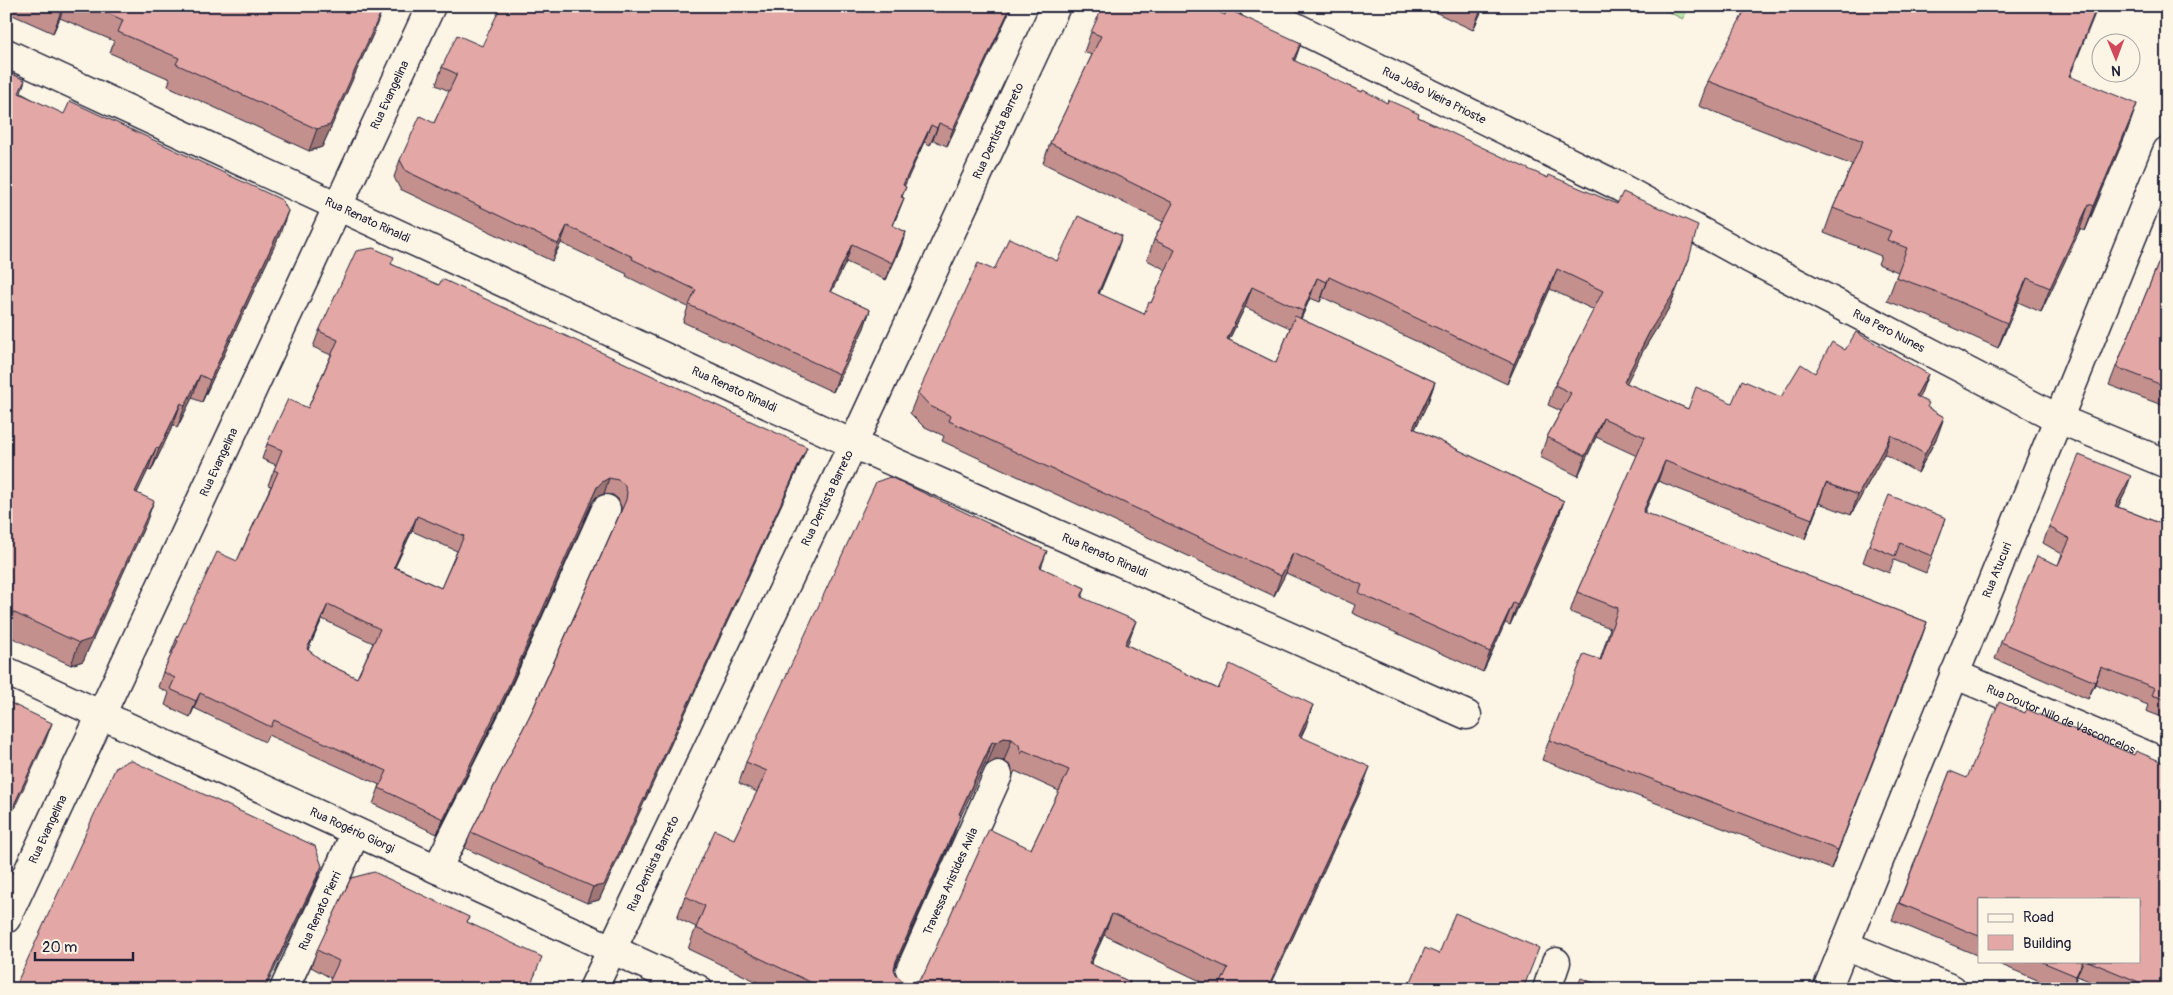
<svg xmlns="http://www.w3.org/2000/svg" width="2173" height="995" viewBox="0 0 2173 995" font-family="Pangolin,sans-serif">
	<rect width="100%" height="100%" fill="#fcf5e5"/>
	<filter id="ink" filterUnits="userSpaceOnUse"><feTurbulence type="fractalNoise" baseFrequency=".02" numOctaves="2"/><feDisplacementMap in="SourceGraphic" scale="10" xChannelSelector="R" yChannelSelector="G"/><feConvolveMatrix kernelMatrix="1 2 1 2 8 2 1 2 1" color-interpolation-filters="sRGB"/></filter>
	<g filter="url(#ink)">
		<path fill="#b6e5a4" stroke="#6c8470" d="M1656,6H1689L1683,19Z"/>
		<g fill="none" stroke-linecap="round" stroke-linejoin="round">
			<defs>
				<g id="street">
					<path id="s1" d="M1253,6L1616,185L1749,258L2059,419L2167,464"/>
					<path id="s2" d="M6,53L853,444L1467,715"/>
					<path id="s3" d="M6,671L698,989"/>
					<path id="s4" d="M1954,674L2167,764"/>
					<path d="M437,869L514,716L606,509"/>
					<path id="s5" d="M6,919L431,6"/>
					<path d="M1845,945L1952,989"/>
					<path id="s6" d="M284,989L356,832"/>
					<path id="s7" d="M593,989L853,444L1056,6"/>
					<path id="s8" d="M902,989L998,775"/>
					<path d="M1547,989L1556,962"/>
					<path id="s9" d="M1827,989L2167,151"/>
				</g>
			</defs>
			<use href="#street" stroke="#22223b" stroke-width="31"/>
			<use href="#street" stroke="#fcf5e5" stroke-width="28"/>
		</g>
		<path fill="#c3908e" stroke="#22223b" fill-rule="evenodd" d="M6,6H372L374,32L322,147L309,151L168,86L170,79L110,53L114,41L60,18L53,33L6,12Z
			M1012,6L947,146L933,140L930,145L924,142L904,186L906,187L902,197L904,198L893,226L906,232L900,249L886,280L846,262L831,292L870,310L864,328L833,392L683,322L688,307L626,276L627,274L561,243L552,261L400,189L394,177L400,160L434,123L449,91L436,85L442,67L482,46Z
			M1422,6H1484L1473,30Z
			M1225,15L1301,43L1294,61L1362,92L1418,117L1689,259L1669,308L1644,349L1626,383L1688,409L1781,397L1815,373L1845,350L1928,374L1919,398L1927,408L1944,417L1937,437L1918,473L1884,454L1851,515L1819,503L1805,539L1658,481L1644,513L1927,622L1831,869L1542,760L1549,740L1600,660L1610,628L1570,612L1577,592L1637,456L1596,437L1578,476L1540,457L1547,437L1561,411L1548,405L1555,385L1594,310L1550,289L1507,384L1322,297L1320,302L1310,298L1301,319L1435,382L1428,402L1415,429L1564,501L1557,521L1510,625L1505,623L1483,672L1352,613L1355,605L1286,573L1274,596L942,441L944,436L923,426L910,413L918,393L994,270L1057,261L1115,256L1099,294L1144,314L1151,303L1166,270L1147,260L1154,240L1163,222L1043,163L1050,143L1092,55L1084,52L1091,32ZM1245,307L1290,328L1276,363L1229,340Z
			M6,71L25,80L21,93L280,234L202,402L192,398L177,428L173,425L151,471L148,470L137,493L146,523L83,661L71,665L6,635Z
			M2070,76L2128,129L2085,231L2080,229L2041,312L2018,302L1998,348L1928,316L1887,301L1898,272L1878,264L1881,256L1824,233L1833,208L1852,165L1699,106L1708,81Z
			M2167,242V407L2109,385L2116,367Z
			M391,264L801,462L599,900L587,903L465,848L471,832L534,707L621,511V507L618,499L613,495L604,494L596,497L592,503L500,709L437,834L373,804L380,785L268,735L265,742L194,708L190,717L165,705L169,693L158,687L163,672L171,655H170L176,640L237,561L271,486L268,485L276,465L262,459L267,444L308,408L331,355L313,347L319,331ZM412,531L457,551L441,588L395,567ZM322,619L373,643L357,678L325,663L308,650Z
			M2125,493L2118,507L2167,526V719L2146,711L2148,705L2095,684L2088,699L1995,659L2001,642L2058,565L2062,554L2043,543L2049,527Z
			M1946,518L1926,573L1894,560L1889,573L1863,562L1869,545Z
			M1047,551L1041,568L1085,588L1082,598L1127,645L1218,689L1306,726L1301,737L1362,788L1269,989H1217L1104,935L1091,964L1130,982L1128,989H772L688,949L696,927L677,918L685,896L734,839L757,792L739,783L746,762ZM996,760L1004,761L1011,766L1013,775L1015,771L1059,791L1031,849L919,980L911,983L904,982L897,976L894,968L953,836L961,814L965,804L985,764L987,765Z
			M1950,771L2167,989H2108L2077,976L2072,989H2059L1992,961H2139L1979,899V956L1892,920Z
			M469,917L467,922L536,974L331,978L311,967L317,950Z"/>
		<path fill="#9f7674" stroke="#22223b" d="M63,6H64L60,18L53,33Z
			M1011,6H1012L947,146L953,129Z
			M1482,6H1484L1473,30Z
			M2097,6H2098L2060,101L2069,76Z
			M382,10L374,32L322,147L309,151L317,129Z
			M1301,43L1294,63L1293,60Z
			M2137,104L2128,129L2085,231L2094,206Z
			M939,123L933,140L930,145L937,128Z
			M931,125L924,142L897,203L903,185Z
			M904,198L897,215L885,243L892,225Z
			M2089,204L2080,229L2041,312L2050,288Z
			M288,211L280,234L202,402L210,380Z
			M567,226L561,243L552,261L558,244Z
			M906,232L900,249L886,280L892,263Z
			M1122,236L1115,256L1091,313L1098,293Z
			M852,244L846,262L823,309L830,291Z
			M1689,259L1669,308L1644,349L1617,402L1624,382L1651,329Z
			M1557,269L1550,289L1507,384L1514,364Z
			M1329,277L1322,297L1320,302L1327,282Z
			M1317,278L1310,298L1296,330L1303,311Z
			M2027,278L2018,302L1998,348L2007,323Z
			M1252,287L1245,307L1219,359L1227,339Z
			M870,310L864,328L833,392L839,374Z
			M1928,374L1921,393L1909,416L1916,396Z
			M200,375L192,398L177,428L185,406Z
			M1435,382L1428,402L1406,448L1413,428Z
			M181,403L173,425L151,471L159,449Z
			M1944,417L1937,437L1918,473L1925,454Z
			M1603,418L1596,437L1578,476L1585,456Z
			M1891,435L1884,454L1851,515L1858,495Z
			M807,447L801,462L599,900L587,903L593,887Z
			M156,448L148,470L127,514L135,492Z
			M1665,461L1658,481L1636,532L1643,512Z
			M2131,476L2125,493L2109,523L2115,506Z
			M609,478L604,494L596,497L592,503L500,709L437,834L443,819L597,487L602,482Z
			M1826,483L1819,503L1805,539L1812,519Z
			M154,501L146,523L83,661L71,665L79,643Z
			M1564,501L1557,521L1510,625L1517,605Z
			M417,516L412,531L388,582L394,567Z
			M1293,553L1286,573L1274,596L1281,576Z
			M1513,603L1505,623L1483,672L1490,652Z
			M328,604L322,619L301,665L307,649Z
			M1136,621L1128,643L1117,666L1125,644Z
			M1927,622L1920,642L1831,869L1838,850Z
			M2101,667L2095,684L2088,699L2095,682Z
			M200,693L194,708L190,717L196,701Z
			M1313,705L1306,726L1291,757L1299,736Z
			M52,723L45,742L6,826V822Z
			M1004,738L1012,739L1004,761L996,760L987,765L995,743Z
			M992,742L985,764L952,835L959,814Z
			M1370,767L1362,788L1269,989H1267Z
			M961,815L953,836L888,983L896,961Z
			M322,866L316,882L265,989H263Z
			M1112,914L1104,935L1081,984L1089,963Z
			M2083,961L2077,976L2072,989L2076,976Z"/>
		<path fill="#e3a8a5" stroke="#22223b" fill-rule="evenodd" d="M49,6H63L61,12Z
			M91,6H372L382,10L330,125L317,129L176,64L179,58L118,32L123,20Z
			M501,6H1011L953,129L939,123L937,128L931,125L903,185L906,187L901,197L904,198L892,225L906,232L892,263L852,244L830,291L870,310L839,374L689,305L696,290L632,259L633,257L567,226L558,244L406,171L400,160L420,116L434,123L457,74L442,67L457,35L482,46Z
			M1103,6H1206L1225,15L1227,9L1301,43L1293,60L1362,92L1363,90L1387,103L1388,100L1419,114L1418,117L1528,169L1548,178L1549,175L1617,204L1623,192L1698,225L1689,259L1677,288L1651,329L1624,382L1688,409L1696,387L1732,403L1742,380L1781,397L1801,364L1815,373L1832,342L1845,350L1856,332L1928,374L1916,396L1929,403L1927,407L1944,417L1925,454L1891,435L1858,495L1826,483L1812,519L1665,461L1643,512L1927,622L1838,850L1549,740L1584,654L1601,660L1618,608L1577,592L1645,437L1603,418L1585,456L1547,437L1571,393L1555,385L1603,291L1557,269L1514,364L1329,277L1327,282L1317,278L1303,311L1252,287L1227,339L1276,363L1295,316L1435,382L1413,428L1564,501L1517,605L1513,603L1490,652L1359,593L1362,585L1293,553L1281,576L949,421L951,416L930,406L918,393L978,263L994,270L1009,238L1057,261L1078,216L1122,236L1098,293L1144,314L1149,302L1151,303L1175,250L1154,240L1173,203L1050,143L1101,36L1091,32Z
			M1747,6H2097L2069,76L2137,104L2094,206L2089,204L2050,288L2027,278L2007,323L1937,292L1896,277L1907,248L1887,240L1891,231L1833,208L1863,141L1708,81Z
			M6,71L25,80L19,93L64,114L70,101L282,200L288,211L210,380L200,375L185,406L181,403L159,449L156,448L135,492L154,501L91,639L79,643L6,609Z
			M2167,242V387L2116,367Z
			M373,248L394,257L391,264L439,285L442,279L807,447L604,885L593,887L471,832L534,707L626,500L627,492L624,484L618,480L609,478L602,482L597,487L505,694L443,819L379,788L387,771L274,720L271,727L200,693L196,701L170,689L175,678L163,672L178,641L176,640L217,552L237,561L278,472L274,470L282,450L267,444L288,399L308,408L338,340L319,331L356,251ZM417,516L464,536L441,588L394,567ZM328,604L380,629L357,678L325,663L307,649Z
			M2079,455L2131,476L2115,506L2167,526V700L2152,695L2155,688L2101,667L2095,682L2001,642L2037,556L2058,565L2070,539L2049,527Z
			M890,477L1047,551L1040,567L1085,588L1081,597L1136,621L1125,644L1218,689L1230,664L1313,705L1299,736L1370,767L1267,989H1218L1228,968L1112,914L1089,963L1130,982L1128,989H825L696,928L705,906L685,896L715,830L734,839L767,771L746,762L876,482ZM1004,738L1012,739L1019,745L1021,754L1023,750L1069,770L1031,849L989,829L924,974L919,980L911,983L904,982L897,976L894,969L896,961L961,815L959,814L973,783L992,742L995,743Z
			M1889,495L1946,518L1932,556L1900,543L1895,556L1869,545Z
			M6,701L52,723L6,822Z
			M1999,702L2025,713L2026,709L2134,755L2136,751L2167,764V989H2156L2088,961H2139V899H1979V936L1899,903L1950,771L1967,778Z
			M130,760L315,846L322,866L263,989H14L116,767Z
			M374,872L469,917L467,922L542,957L529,989H326L339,961L317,950L351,878Z
			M1455,913L1539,948L1523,989H1408L1425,948L1439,954Z
			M2040,961H2083L2076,976Z
			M1581,978L1609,989H1576Z
			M1872,982L1889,989H1869Z"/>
	</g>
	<g text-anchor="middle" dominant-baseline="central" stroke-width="4" stroke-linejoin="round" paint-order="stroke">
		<g font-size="12" fill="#22223b" stroke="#fcf5e5">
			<text stroke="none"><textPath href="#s5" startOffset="909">Rua Evangelina</textPath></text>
			<text stroke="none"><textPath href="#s1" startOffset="202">Rua João Vieira Prioste</textPath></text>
			<text stroke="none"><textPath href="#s7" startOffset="949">Rua Dentista Barreto</textPath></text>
			<text stroke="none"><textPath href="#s2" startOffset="398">Rua Renato Rinaldi</textPath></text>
			<text stroke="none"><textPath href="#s1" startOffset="714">Rua Pero Nunes</textPath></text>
			<text stroke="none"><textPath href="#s2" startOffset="802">Rua Renato Rinaldi</textPath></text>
			<text stroke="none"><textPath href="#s5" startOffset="504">Rua Evangelina</textPath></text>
			<text stroke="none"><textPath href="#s7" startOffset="544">Rua Dentista Barreto</textPath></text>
			<text stroke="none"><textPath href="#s2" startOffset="1208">Rua Renato Rinaldi</textPath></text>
			<text stroke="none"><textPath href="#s9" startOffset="452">Rua Atucuri</textPath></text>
			<text stroke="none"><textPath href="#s4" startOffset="116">Rua Doutor Nilo de Vasconcelos</textPath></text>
			<text stroke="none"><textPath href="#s5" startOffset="99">Rua Evangelina</textPath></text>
			<text stroke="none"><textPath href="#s3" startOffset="381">Rua Rogério Giorgi</textPath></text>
			<text stroke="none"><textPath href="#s7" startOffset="139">Rua Dentista Barreto</textPath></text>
			<text stroke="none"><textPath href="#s8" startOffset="118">Travessa Aristides Avila</textPath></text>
			<text stroke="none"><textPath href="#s6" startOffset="86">Rua Renato Pierri</textPath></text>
		</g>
	</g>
	<rect width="2173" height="995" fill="none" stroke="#fcf5e5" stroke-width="25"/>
	<rect x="12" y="12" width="2148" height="970" fill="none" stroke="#22223b" stroke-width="2" filter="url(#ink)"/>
	<rect x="1978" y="898" width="162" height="65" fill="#fcf5e5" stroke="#a5a1a1"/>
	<rect x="1988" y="914" width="25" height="8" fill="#fcf5e5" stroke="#a5a1a1"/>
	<text x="2023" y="922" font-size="15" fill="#22223b">Road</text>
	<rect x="1988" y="935" width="25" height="15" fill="#e3a8a5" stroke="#a5a1a1"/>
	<text x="2023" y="948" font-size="15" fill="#22223b">Building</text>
	<g transform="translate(2116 58) rotate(179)"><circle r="24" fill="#fcf5e5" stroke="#a5a1a1"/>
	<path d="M0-4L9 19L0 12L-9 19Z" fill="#d1495b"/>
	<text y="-8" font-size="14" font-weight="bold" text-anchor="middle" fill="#22223b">N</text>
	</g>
	<path d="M35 952v8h98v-8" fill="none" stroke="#22223b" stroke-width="2.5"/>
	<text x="42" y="952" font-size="15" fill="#22223b" stroke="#fcf5e5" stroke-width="4" paint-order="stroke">20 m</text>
</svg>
